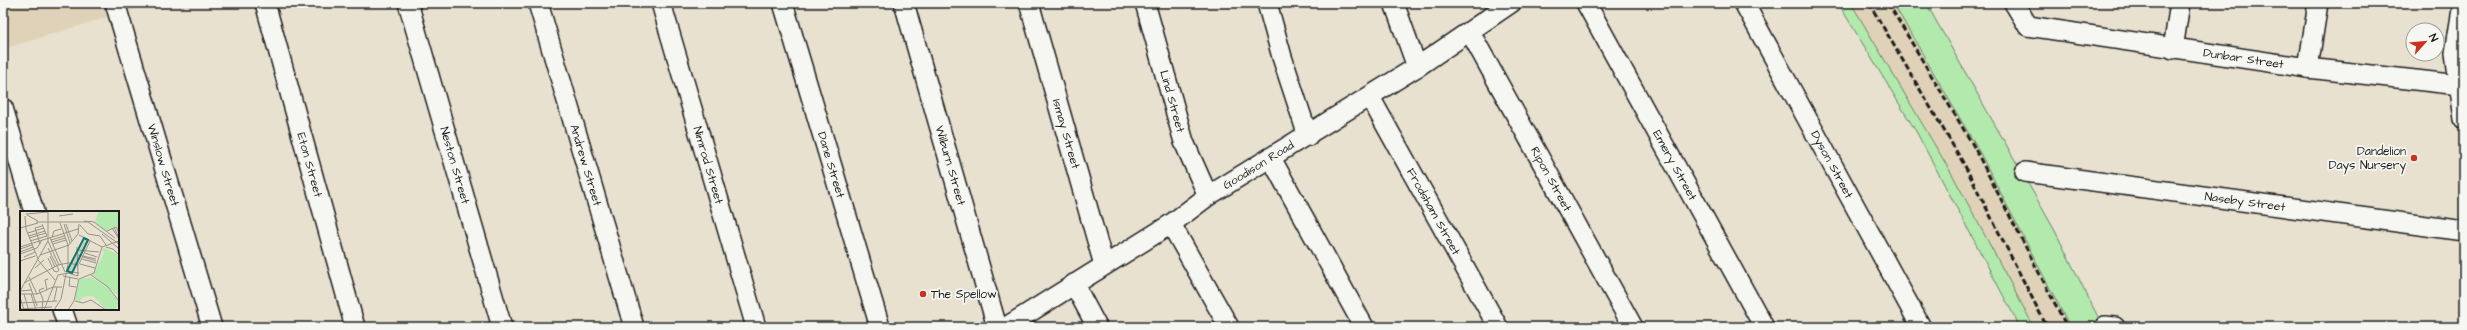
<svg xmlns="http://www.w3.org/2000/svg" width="2467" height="330" viewBox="0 0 2467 330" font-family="'Architects Daughter',sans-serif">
	<rect width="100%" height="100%" fill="#e9e1d0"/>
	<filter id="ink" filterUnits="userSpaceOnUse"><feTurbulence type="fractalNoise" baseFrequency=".025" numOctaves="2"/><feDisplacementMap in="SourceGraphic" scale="8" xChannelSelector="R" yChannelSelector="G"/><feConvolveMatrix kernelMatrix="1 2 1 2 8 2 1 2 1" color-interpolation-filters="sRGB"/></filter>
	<g filter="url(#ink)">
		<path fill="#e0d2b8" d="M3,3H154L3,49Z
			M1851,3H1893L1979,151L2070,327H2034L1953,176Z"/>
		<path fill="#b2eaae" stroke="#678365" d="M1838,3H1851L1953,176L2034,327H2020L1917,133Z
			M1893,3H1926L2055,231L2103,327H2070L1979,151Z"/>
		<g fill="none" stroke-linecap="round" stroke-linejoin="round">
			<defs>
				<g id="minor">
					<path id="s1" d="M115,3L212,327"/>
					<path id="s2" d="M265,3L355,327"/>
					<path id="s3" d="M408,3L502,327"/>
					<path id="s4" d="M538,3L634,327"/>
					<path id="s5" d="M661,3L756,327"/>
					<path id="s6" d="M783,3L880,327"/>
					<path id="s7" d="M904,3L997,327"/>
					<path id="s8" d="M1029,3L1104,265"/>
					<path id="s9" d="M1145,3L1184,142L1208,196"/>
					<path d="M1267,3L1282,57L1308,136"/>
					<path d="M1394,3L1417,67"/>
					<path id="s10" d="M1586,3L1764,327"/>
					<path id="s11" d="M1744,3L1921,327"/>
					<path d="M2014,3L2028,26"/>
					<path d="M2463,3L2455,53L2464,119"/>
					<path id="s12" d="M2028,26L2308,68L2460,85"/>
					<path id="s13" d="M1470,32L1633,327"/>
					<path d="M2173,49L2180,3"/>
					<path d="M2308,68L2318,3"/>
					<path id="s14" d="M1370,97L1498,327"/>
					<path d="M3,108L34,212"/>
					<path d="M1271,158L1364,327"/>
					<path id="s15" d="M2025,172L2464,231"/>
					<path d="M1171,224L1229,327"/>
					<path d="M1074,284L1097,327"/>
					<path d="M62,309L68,327"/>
					<path d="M2105,326L2115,327"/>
					<path id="s16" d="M1006,327L1171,224L1208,196L1420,65L1511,3"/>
				</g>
			</defs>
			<use href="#minor" stroke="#1c1c1c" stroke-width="22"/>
			<use href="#minor" stroke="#f6f6f2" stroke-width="19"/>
			<path stroke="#1c1c1c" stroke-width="3" stroke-dasharray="6 3" stroke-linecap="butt" d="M1869,3L1965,166L2047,327
				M1888,3L1973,145L2067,327"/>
		</g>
	</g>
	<g fill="#c8321e" stroke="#f6f6f2" stroke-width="1.5">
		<circle cx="2414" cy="158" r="4"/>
		<circle cx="923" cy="294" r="4"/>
	</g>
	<g text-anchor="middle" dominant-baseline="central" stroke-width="3.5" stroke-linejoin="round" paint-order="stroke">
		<g font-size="12" fill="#1c1c1c" stroke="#f6f6f2">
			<text stroke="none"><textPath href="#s12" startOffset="218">Dunbar Street</textPath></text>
			<text stroke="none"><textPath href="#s9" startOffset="102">Lind Street</textPath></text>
			<text stroke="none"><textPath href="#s8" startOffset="136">Ismay Street</textPath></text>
			<text stroke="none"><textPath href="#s1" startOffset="169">Winslow Street</textPath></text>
			<text stroke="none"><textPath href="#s2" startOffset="168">Eton Street</textPath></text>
			<text stroke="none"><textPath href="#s3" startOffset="169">Neston Street</textPath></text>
			<text stroke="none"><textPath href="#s4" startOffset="169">Andrew Street</textPath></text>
			<text stroke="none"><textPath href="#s5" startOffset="169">Nimrod Street</textPath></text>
			<text stroke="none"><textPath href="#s6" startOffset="169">Dane Street</textPath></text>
			<text stroke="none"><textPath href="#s7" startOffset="169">Wilburn Street</textPath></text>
			<text stroke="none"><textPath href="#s10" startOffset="185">Emery Street</textPath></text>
			<text stroke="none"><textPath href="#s11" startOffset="184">Dyson Street</textPath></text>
			<text stroke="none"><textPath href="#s16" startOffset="300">Goodison Road</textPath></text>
			<text stroke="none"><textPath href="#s13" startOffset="168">Ripon Street</textPath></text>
			<text stroke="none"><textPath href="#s15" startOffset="222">Naseby Street</textPath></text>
			<text stroke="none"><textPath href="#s14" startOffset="131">Frodsham Street</textPath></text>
		</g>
		<g font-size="12" fill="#1c1c1c" stroke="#f6f6f2" text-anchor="end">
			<text x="2406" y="151">Dandelion<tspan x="2406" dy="14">Days Nursery</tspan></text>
			<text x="931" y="294" text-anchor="start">The Spellow</text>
		</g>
	</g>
	<g transform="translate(20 211)">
		<rect width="99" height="99" fill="#e9e1d0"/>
		<path d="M79,0H99V21L96,15L86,20L75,11ZM85,37L99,44V85L73,64L84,42L82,38ZM71,66L88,77L99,91L95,99H87L73,85L63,86L59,91L55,88L60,68Z" fill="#b2eaae"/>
		<path fill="none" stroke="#979288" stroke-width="1" d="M6,3L28,1M7,4L18,10M5,5L6,18L18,48M39,5L53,3M64,10L74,11L95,27M16,11H68L99,33M40,12L48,34M44,13L50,32M46,13L52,30M60,14L68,23L80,25L86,34M94,16L99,27M0,17L18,12M92,17L99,28M87,20L96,16L99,22M8,22L24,17M82,23L98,37M59,24L82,36M9,25L25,20M32,26L34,20L41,18M9,27L26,22M30,27L45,61M31,29L44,25M10,30L27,25L22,13M28,30L39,54M32,31L45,27M20,33L15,17L22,15M33,33L46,29M0,36L58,18M57,36L58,65M86,36L93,38L99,44M28,37L39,59L37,61M0,38L12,34M57,39L79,41M0,41L13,36M65,42L77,46M0,43L17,37L22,29M20,44L49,34M58,44L76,48M30,45L35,56M4,46L15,41M63,46L76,50M28,47L34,60L37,61M62,48L76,52M18,49L35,69M0,50L15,45M59,53L70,30M60,53L75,57M15,57L24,49M47,60L59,62M71,64L88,76L99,90M43,65L58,68M9,66L17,83M50,66L49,75L56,76M4,72L38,54L48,52L59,54M9,72L17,95M27,79L25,69L28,68M0,80L12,79M0,80L28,30V0M0,83H17L33,76H42M4,83L8,97M11,83L16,99M0,86L4,99M34,90L37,76M55,90L63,92L71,89L86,99M0,92L37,90M0,98L32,96M22,99L23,88L19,79L24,77M24,99L38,64L48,62L58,65M34,99L41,88L48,53V35L58,23L59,13M48,99L54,90L59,68L74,62L82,36L99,30"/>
		<path fill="#0f766e" fill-opacity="0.15" stroke="#0f766e" stroke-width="2" d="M64,27L68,29L52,62L47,60Z"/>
		<rect width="99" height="99" fill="none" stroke="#1c1c1c" stroke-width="2"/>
	</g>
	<rect width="2467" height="330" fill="none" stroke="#f6f6f2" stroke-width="16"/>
	<rect x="8" y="8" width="2451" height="314" fill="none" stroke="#1c1c1c" stroke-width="1.5" filter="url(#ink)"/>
	<g transform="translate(2425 42) rotate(63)"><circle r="19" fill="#f6f6f2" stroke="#9f9f9c"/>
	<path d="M0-3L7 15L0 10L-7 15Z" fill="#c8321e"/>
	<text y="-6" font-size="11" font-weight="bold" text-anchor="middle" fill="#1c1c1c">N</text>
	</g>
</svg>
